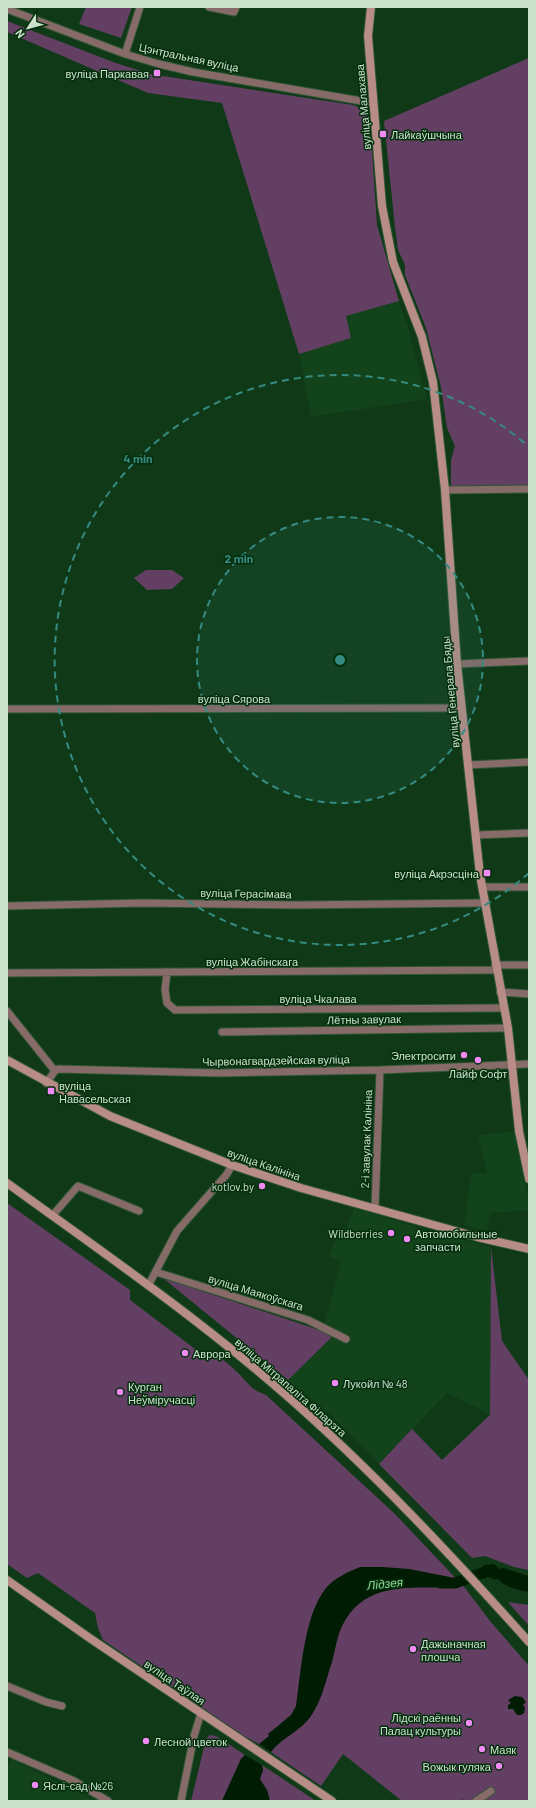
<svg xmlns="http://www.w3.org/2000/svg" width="536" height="1808" viewBox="0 0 536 1808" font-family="Barlow,sans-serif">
	<rect width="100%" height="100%" fill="#103a17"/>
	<path fill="#12431a" d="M399,301L408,327L427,399L311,417L299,354L351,338L345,316Z
		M516,1131L522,1172L529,1198V1210L491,1213L487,1231L464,1225L471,1173H487L478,1135Z
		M354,1208L426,1230L491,1247L490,1414L447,1393L379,1464L334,1418L288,1380L334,1336L322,1331L341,1262L329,1257L337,1236L343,1237Z
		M11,1760L98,1801H7V1768Z"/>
	<path fill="#633f64" d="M86,7H132L121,38L79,24Z
		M7,21L113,62L150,74L353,105L365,110L370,122L377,225L399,301L346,316L351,338L299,354L222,103L148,93L7,32Z
		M529,58V488L451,490V460L455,446L447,428L441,387L426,328L405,275V265L398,250L395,227L384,121Z
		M146,570H172L184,578L172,589L147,590L134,578Z
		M7,1203L130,1290V1300L203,1355L213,1352C221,1358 229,1364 236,1371C247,1381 250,1390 266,1395L395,1514L465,1588L490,1621L529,1666V1801H464L463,1799L460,1801H402L343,1754L321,1786L259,1744L244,1736L103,1640L98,1628L95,1613L38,1573L27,1578L7,1564Z
		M491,1247L502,1341L529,1380V1570L514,1567L485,1556L472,1558L379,1464L412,1429L442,1460L490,1415Z
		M163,1278L334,1335L288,1380Z
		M508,1602L529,1605V1626Z
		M210,1735L216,1736L245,1755L241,1759L222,1801H191L206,1739Z
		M262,1765L316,1801H270L267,1790L259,1779L263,1770Z"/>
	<path fill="#001c02" d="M494,1564L499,1569L503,1568L529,1576V1592C520,1590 508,1588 501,1582C497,1578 496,1575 490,1577L487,1575L485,1576L479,1570L485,1565Z
		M360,1567H383L409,1569L450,1577L459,1587C415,1590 366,1578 342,1626C337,1637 335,1651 332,1662C326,1680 322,1700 311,1716C301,1731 281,1738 271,1752L259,1744L269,1736L268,1734L291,1715L296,1706C301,1672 304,1615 326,1588C334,1578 348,1572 360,1567Z
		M515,1696L522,1697L526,1702L523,1705L525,1708L524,1713L521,1715H517L513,1709H508V1705L511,1703L508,1700Z
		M245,1755L262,1765L263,1770L260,1779L267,1790L270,1801H222L241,1759Z"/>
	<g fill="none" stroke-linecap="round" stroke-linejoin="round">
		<path stroke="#001c02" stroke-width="11" d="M441,1583H455L488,1571L495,1574"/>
		<defs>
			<path id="street" d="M209,7L234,12L236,7
				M7,9L125,54L159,64L193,72L373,103
				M125,54L140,7
				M445,490L529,489
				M457,664L529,661
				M7,709L461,708
				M468,765L529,762
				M476,835L529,833
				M482,887H529
				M7,906L142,903L296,905L484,903
				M495,965H529
				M167,972L165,990L167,1003L175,1010L504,1008
				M7,973L496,970
				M500,992L529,994
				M7,1011L55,1071
				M222,1032L508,1028
				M46,1083L55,1071L58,1069L218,1073L380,1070L529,1064
				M375,1208L380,1070
				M52,1216L78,1186L139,1211
				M156,1272L308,1320L346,1339
				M148,1286L177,1231L227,1174L232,1165
				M7,1686L46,1702L62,1706
				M7,1752L74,1781L108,1801
				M181,1801L194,1736L201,1713
				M476,1801L491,1791"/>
			<path id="secondary" d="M371,7L368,36L382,206L393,262L422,337L433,382L445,490L457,664L480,875L508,1028L519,1131L529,1179
				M7,1060L110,1116L232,1165L301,1188L477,1237L529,1249
				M7,1183C101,1251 198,1318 286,1395C373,1471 452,1556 529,1642
				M7,1580L91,1639L332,1801"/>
		</defs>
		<use href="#street" stroke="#2e5534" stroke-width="9"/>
		<use href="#secondary" stroke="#2e5534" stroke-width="10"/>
		<use href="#street" stroke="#876b68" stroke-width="7"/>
		<use href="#secondary" stroke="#b88c87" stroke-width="8"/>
	</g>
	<circle cx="340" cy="660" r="143" fill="#358b81" fill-opacity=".12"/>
	<g fill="none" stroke="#358b81" stroke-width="2" stroke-dasharray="7 5">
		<circle cx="340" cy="660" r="143"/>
		<path d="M529 873A285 285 0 1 1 529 447"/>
	</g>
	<g fill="#f18af4" stroke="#042f0d" stroke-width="1.5">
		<rect x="153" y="69" width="8" height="8" rx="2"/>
		<rect x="379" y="130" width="8" height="8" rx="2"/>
		<rect x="483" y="869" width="8" height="8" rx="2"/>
		<circle cx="464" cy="1055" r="4"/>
		<circle cx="478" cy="1060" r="4"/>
		<rect x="47" y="1087" width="8" height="8" rx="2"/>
		<circle cx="262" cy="1186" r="4"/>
		<circle cx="391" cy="1233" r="4"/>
		<circle cx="407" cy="1239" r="4"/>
		<circle cx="185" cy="1353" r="4"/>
		<circle cx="335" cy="1383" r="4"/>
		<circle cx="120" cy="1392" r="4"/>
		<circle cx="413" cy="1649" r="4"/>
		<circle cx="469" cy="1723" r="4"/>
		<circle cx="146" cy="1741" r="4"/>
		<circle cx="482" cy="1749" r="4"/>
		<circle cx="499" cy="1766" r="4"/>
		<circle cx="35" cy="1785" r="4"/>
	</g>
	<g text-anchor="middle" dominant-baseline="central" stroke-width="3" stroke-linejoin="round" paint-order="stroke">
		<g font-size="11" fill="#cbe1cc" stroke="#042f0d">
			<text transform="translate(189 57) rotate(12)">Цэнтральная вуліца</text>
			<text transform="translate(363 107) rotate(-95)">вуліца Малахава</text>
			<text transform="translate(450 692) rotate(-95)">вуліца Генерала Бяды</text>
			<text x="234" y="698">вуліца Сярова</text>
			<text transform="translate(246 893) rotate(1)">вуліца Герасімава</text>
			<text x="252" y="961">вуліца Жабінскага</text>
			<text x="318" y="998">вуліца Чкалава</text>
			<text transform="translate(364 1019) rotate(-1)">Лётны завулак</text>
			<text transform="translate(276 1060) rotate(-1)">Чырвонагвардзейская вуліца</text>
			<text transform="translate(366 1139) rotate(-88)">2-і завулак Калініна</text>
			<text transform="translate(264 1164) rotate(19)">вуліца Калініна</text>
			<text transform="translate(256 1292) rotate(17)">вуліца Маякоўскага</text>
			<text transform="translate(291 1387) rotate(41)">вуліца Мітрапаліта Філарэта</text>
			<text transform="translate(175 1682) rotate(34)">вуліца Таўлая</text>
		</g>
		<g font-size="11" fill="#cbe1cc" stroke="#042f0d" text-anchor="start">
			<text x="149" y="73" text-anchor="end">вуліца Паркавая</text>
			<text x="391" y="134">Лайкаўшчына</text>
			<text x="479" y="873" text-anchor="end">вуліца Акрэсціна</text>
			<text x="456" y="1055" text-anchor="end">Электросити</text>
			<text x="478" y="1073" text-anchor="middle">Лайф Софт</text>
			<text x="59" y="1085">вуліца<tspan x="59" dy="13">Навасельская</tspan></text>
			<text x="254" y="1186" text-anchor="end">kotlov.by</text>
			<text x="383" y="1233" text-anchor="end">Wildberries</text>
			<text x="415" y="1233">Автомобильные<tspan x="415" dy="13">запчасти</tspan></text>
			<text x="193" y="1353">Аврора</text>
			<text x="343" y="1383">Лукойл № 48</text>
			<text x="128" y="1386">Курган<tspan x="128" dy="13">Неўміручасці</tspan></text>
			<text x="421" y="1643">Дажыначная<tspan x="421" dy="13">плошча</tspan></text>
			<text x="461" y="1717" text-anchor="end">Лідскі раённы<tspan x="461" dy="13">Палац культуры</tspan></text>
			<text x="154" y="1741">Лесной цветок</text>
			<text x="490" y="1749">Маяк</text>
			<text x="491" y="1766" text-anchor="end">Вожык гуляка</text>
			<text x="43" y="1785">Яслі-сад №26</text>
		</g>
		<g font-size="12" font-style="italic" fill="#91d596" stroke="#042f0d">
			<text transform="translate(385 1583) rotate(-6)">Лідзея</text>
		</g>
	</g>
	<circle cx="340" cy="660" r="6" fill="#358b81" stroke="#042f0d" stroke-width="2"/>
	<g font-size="12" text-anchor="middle" font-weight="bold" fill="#358b81" stroke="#042f0d" stroke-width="3" stroke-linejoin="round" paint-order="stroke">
		<text x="138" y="463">4 min</text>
		<text x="239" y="563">2 min</text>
	</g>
	<rect width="536" height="1808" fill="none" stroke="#cbe1cc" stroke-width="16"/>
	<g transform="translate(28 28) rotate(234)" stroke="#042f0d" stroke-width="3" paint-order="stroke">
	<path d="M0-3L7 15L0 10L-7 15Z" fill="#cbe1cc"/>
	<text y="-6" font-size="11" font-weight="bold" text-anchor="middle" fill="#cbe1cc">N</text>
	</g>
</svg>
